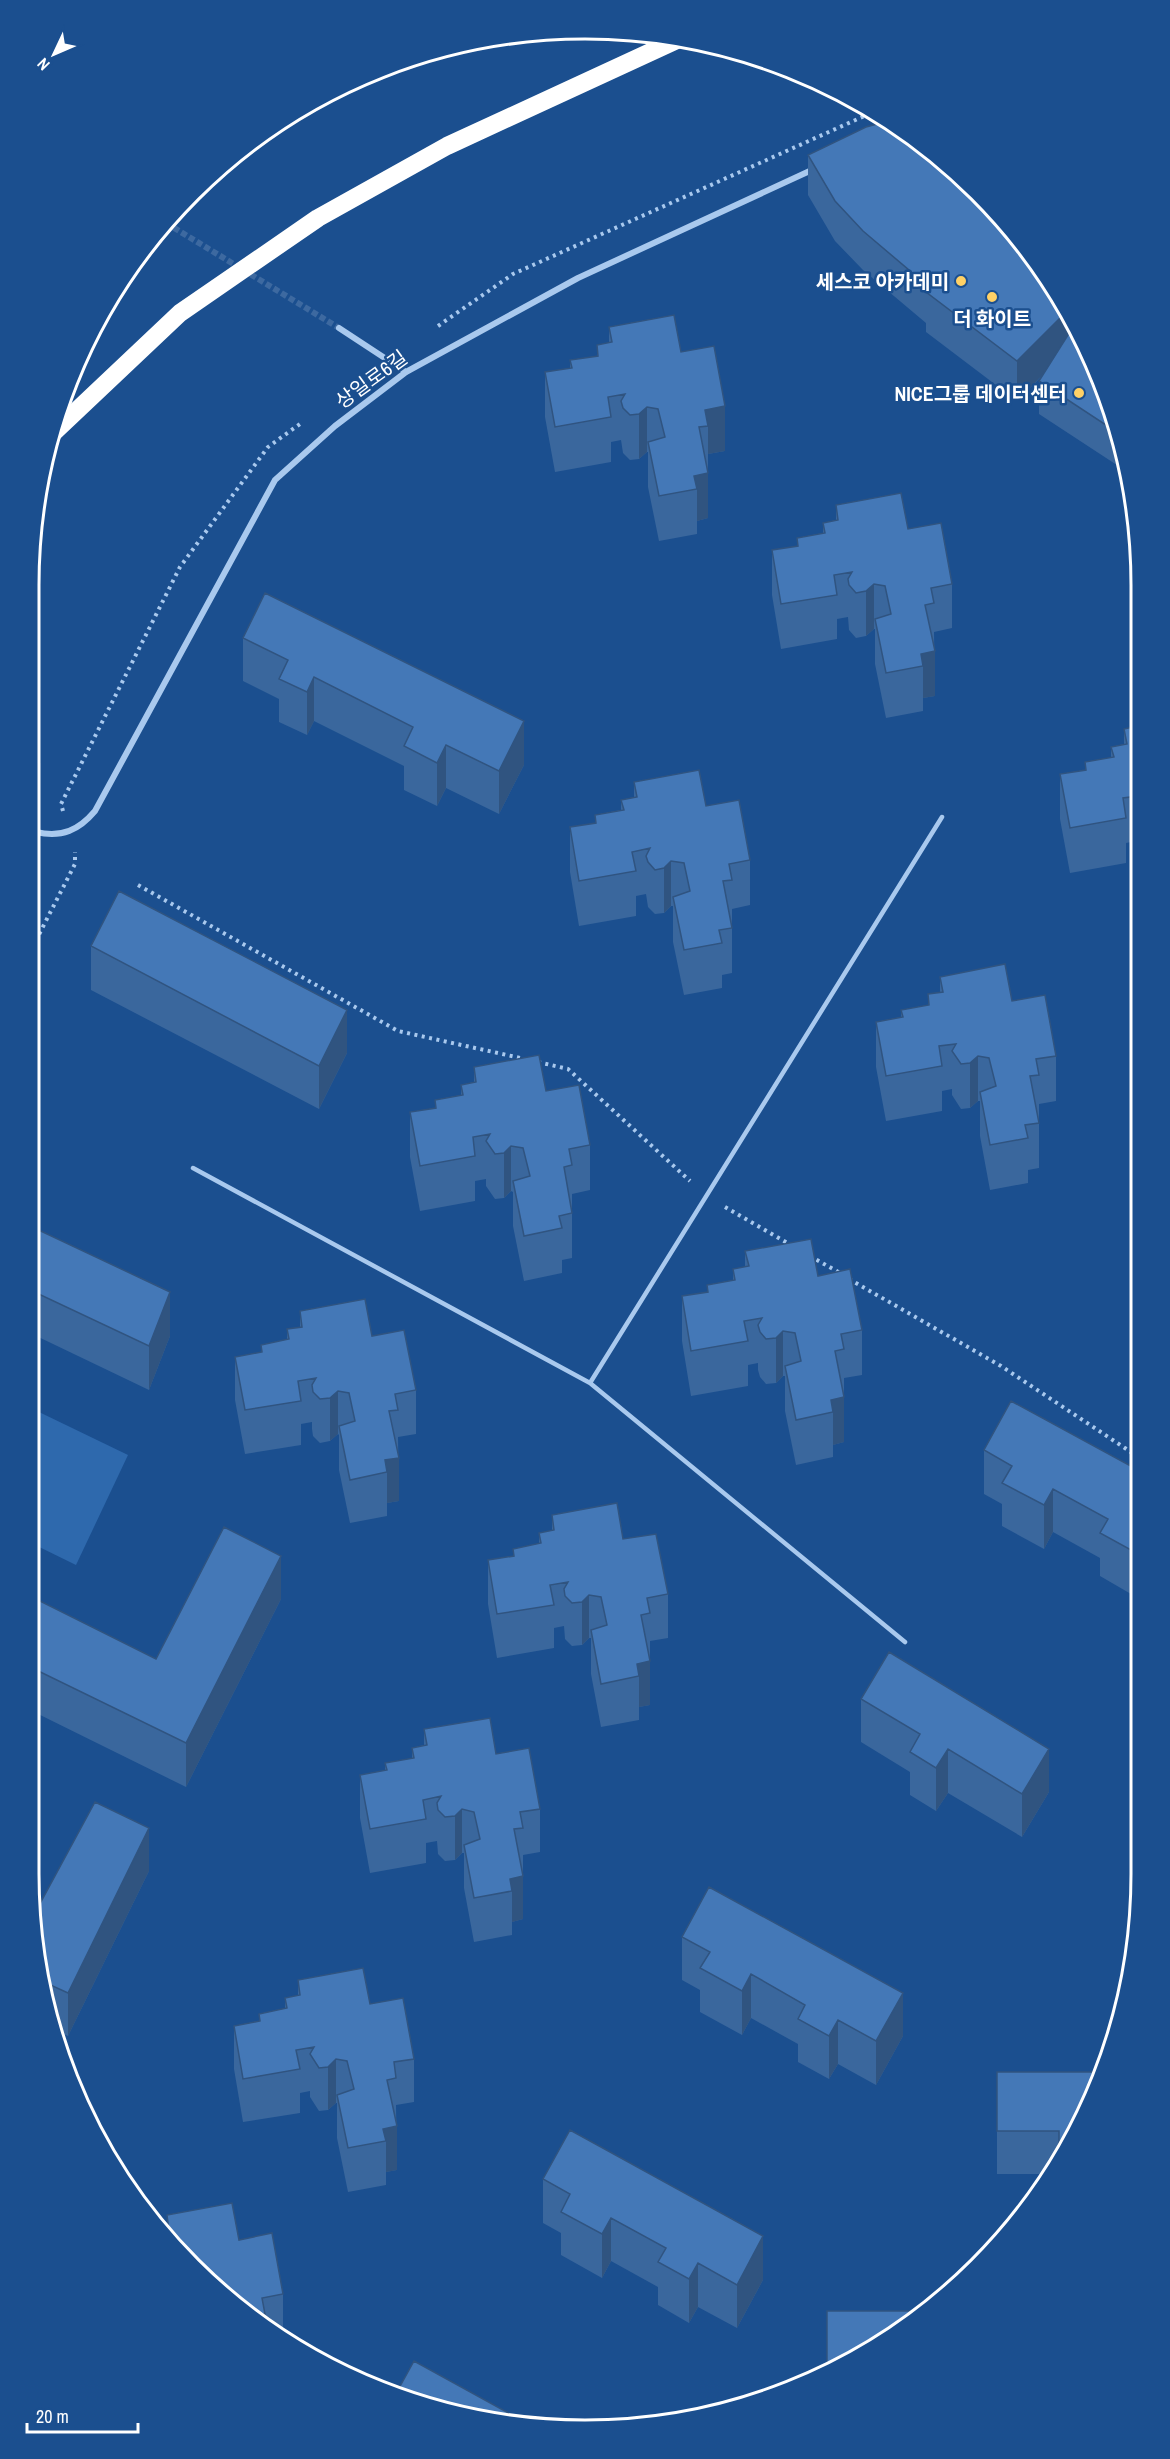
<svg xmlns="http://www.w3.org/2000/svg" width="1170" height="2459" viewBox="0 0 1170 2459" font-family="'Archivo Narrow','Noto Sans KR',sans-serif">
	<rect width="100%" height="100%" fill="#1b4f8f"/>
	<path fill="#2e69ad" d="M39,1412L128,1455L76,1565L29,1542V1434Z"/>
	<g fill="none" stroke-linecap="round" stroke-linejoin="round">
		<path stroke="#3d69a0" stroke-width="6" stroke-dasharray="6 3" stroke-linecap="butt" d="M166,223L339,328"/>
		<path stroke="#a9c9ee" stroke-width="4" stroke-dasharray="3 4.5" stroke-linecap="butt" d="M438,326L513,274L871,113
			M63,811L61,804L180,567L268,447L300,424
			M138,885L398,1031L525,1059
			M29,954L75,864V852
			M538,1062L568,1069L690,1181
			M725,1207L791,1245
			M810,1256L840,1273
			M849,1279L1001,1366L1140,1458"/>
		<path stroke="#a9c9ee" stroke-width="4.5" d="M193,1168L590,1383L905,1642
			M590,1383L942,817"/>
		<path stroke="#a9c9ee" stroke-width="6" d="M339,328L406,372
			M36,832C62,838 79,830 95,811L275,480L335,426L406,372L578,278L814,169"/>
		<path stroke="#fff" stroke-width="18" d="M52,434L180,313L318,218L447,146L681,38"/>
	</g>
	<path fill="#3a679d" d="M808,155L1099,372L1126,471L1039,414V381L1044,374L1017,401L926,332V323L863,270L835,241L808,195Z
		M609,327L681,352L725,451L708,454V518L697,521V534L659,541L648,487V452H647L639,459L630,460L623,453L621,440L611,442V462L555,472L545,417V372L570,368V360L597,356V345L609,343Z
		M836,505L908,529L952,584V628L934,632L935,696L923,698V711L886,718L875,664V629H874L866,636L856,638L849,630L848,617L837,619V639L781,649L772,595V550L797,546V538L823,533V523L836,520Z
		M243,638L524,765L499,814L446,788L437,806L404,790V766L314,721L307,735L279,722V699L243,681Z
		M1137,726L1138,850L1136,847V841L1126,843V863L1070,873L1060,819V774L1085,770V762L1111,758V747L1124,744V729Z
		M634,782L706,806L750,860V905L732,909V973L722,975V988L684,995L673,942V906H671L664,913L655,914L648,907L646,894L636,896V916L579,926L570,872V827L595,823V815L621,810V800L634,797Z
		M91,946L347,1053L319,1109L91,990Z
		M940,977L1012,1001L1056,1056V1101L1039,1104V1168L1028,1170V1183L990,1190L980,1136V1101H978L970,1108L961,1109L952,1095V1089L942,1091V1111L886,1121L876,1067V1022L901,1017V1010L928,1005V994L940,992Z
		M474,1067L546,1091L590,1145V1190L572,1194V1258L562,1260V1273L524,1281L513,1226V1192L511,1191L504,1198L495,1199L486,1186V1179L475,1181V1201L420,1211L410,1157V1112L435,1108V1100L461,1095V1085L474,1082Z
		M1139,1207V1267L1132,1263V1220Z
		M28,1225L170,1336L149,1390L28,1332Z
		M745,1251L818,1276L862,1330V1375L844,1378V1442L833,1445V1457L796,1465L785,1411V1376H783L776,1383L766,1384L760,1377L758,1370V1363L748,1365V1386L691,1396L682,1341V1296L707,1292V1285L733,1280V1269L745,1267Z
		M300,1311L372,1336L416,1390V1434L398,1437L399,1501L387,1503V1516L350,1523L339,1470V1435L338,1434L330,1441L320,1443L313,1436L312,1429V1422L301,1424V1445L245,1454L235,1400V1357L261,1353V1345L287,1340V1329L300,1327Z
		M984,1450L1140,1471V1578L1131,1594L1100,1576V1558L1053,1532L1044,1549L1002,1526V1504L984,1494Z
		M552,1515L623,1539L668,1594V1638L650,1641V1705L639,1707V1720L601,1727L591,1674V1638H589L582,1645L572,1646L565,1639L564,1626L554,1628V1648L497,1658L488,1604V1560L513,1556V1549L539,1544V1533L552,1531Z
		M281,1599L186,1787L28,1709V1618L156,1659Z
		M861,1699L1049,1792L1022,1837L948,1793L936,1811L910,1795V1772L861,1742Z
		M424,1729L496,1754L540,1809V1852L523,1855V1919L512,1922V1935L474,1942L464,1888V1853H462L455,1860L445,1861L438,1854L437,1841L426,1843V1863L370,1873L360,1818V1775L385,1771V1763L412,1759V1748L424,1745Z
		M149,1871L68,2036L54,2030L35,1913Z
		M682,1937L903,2036L876,2085L838,2064L829,2079L798,2062V2044L751,2018L742,2035L700,2012V1990L682,1980Z
		M298,1980L370,2004L414,2059V2102L396,2105L397,2170L386,2172V2185L348,2192L337,2138V2103H336L328,2110L319,2111L310,2097V2091L300,2093V2113L243,2122L234,2069V2026L259,2021V2014L285,2009V1998L298,1996Z
		M997,2072L1099,2087L1052,2174H997Z
		M543,2179L763,2280L737,2328L698,2307L689,2323L658,2305V2287L611,2261L602,2278L561,2255V2233L543,2223Z
		M167,2215L239,2240L283,2294V2338H281L218,2292L167,2231Z
		M827,2311H917L831,2373L827,2374Z"/>
	<path fill="#305480" d="M1065,313L1074,328L1066,351L1017,401V361Z
		M725,406V451L708,454V426L705,410Z
		M647,407V452L639,459V414Z
		M708,473V518L697,521V489L694,476Z
		M874,584V629L866,636V591Z
		M935,651V696L923,698V666L921,654Z
		M314,677V721L307,735V692Z
		M524,721V765L499,814V771Z
		M446,745V788L437,806V763Z
		M671,861V906L664,913V868Z
		M347,1010V1053L319,1109V1066Z
		M978,1056V1101L970,1108V1063Z
		M511,1146V1191L504,1198V1153Z
		M170,1292V1336L149,1390V1346Z
		M783,1331V1376L776,1383V1338Z
		M338,1391V1434L330,1441V1398Z
		M844,1397V1442L833,1445V1412L831,1400Z
		M399,1458V1501L387,1503V1472L385,1460Z
		M1053,1489V1532L1044,1549V1505Z
		M1140,1534V1578L1131,1594V1550Z
		M281,1556V1599L186,1787V1743Z
		M589,1595V1638L582,1645V1602Z
		M650,1661V1705L639,1707V1676L637,1664Z
		M948,1749V1793L936,1811V1768Z
		M1049,1749V1792L1022,1837V1794Z
		M462,1809V1853L455,1860V1816Z
		M149,1828V1871L68,2036V1993Z
		M523,1876V1919L512,1922V1891L510,1879Z
		M751,1974V2018L742,2035V1991Z
		M903,1993V2036L876,2085V2041Z
		M838,2020V2064L829,2079V2036Z
		M336,2059V2103L328,2110V2067Z
		M397,2126V2170L386,2172V2141L383,2129Z
		M611,2218V2261L602,2278V2234Z
		M763,2236V2280L737,2328V2285Z
		M698,2263V2307L689,2323V2279Z"/>
	<path fill="#4478b7" stroke="#305480" stroke-width="1.5" d="M881,123L889,124L924,143L1026,246L1065,313L1017,361L926,292L929,287L863,231L835,201L808,155L866,127Z
		M674,315L681,352L714,346L725,406L705,410L708,426L699,427L708,473L694,476L697,489L659,496L648,442L665,437L658,409L647,407L639,414L630,415L623,408L621,401L625,394L608,397L611,417L555,427L545,372L572,368L570,360L598,356L597,345L612,342L609,327Z
		M1073,327L1099,372L1115,431L1039,381Z
		M901,493L908,529L941,523L952,584L931,588L934,603L925,605L935,651L921,654L923,666L886,673L875,619L891,614L885,586L874,584L866,591L856,593L849,585L848,579L852,572L834,575L837,595L781,604L772,550L798,546L797,538L825,533L823,523L838,520L836,505Z
		M265,593L524,721L499,771L446,745L437,763L404,746L413,727L314,677L307,692L279,679L288,660L243,638Z
		M1137,726L1138,796L1123,798L1126,818L1070,828L1060,774L1086,770L1085,762L1114,757L1111,747L1127,744L1124,729Z
		M699,770L706,806L739,800L750,860L729,864L732,880L723,881L732,928L719,930L722,943L684,950L673,897L690,891L684,863L671,861L664,868L655,870L648,862L646,856L650,848L632,852L636,871L579,881L570,827L596,823L595,815L624,810L621,800L637,797L634,782Z
		M119,891L347,1010L319,1066L91,946Z
		M1005,964L1012,1001L1045,995L1056,1056L1036,1059L1039,1075L1030,1076L1039,1123L1025,1125L1028,1138L990,1145L980,1092L996,1086L989,1058L978,1056L970,1063L961,1064L952,1051L956,1044L939,1046L942,1066L886,1076L876,1022L903,1017L901,1010L929,1005L928,994L943,992L940,977Z
		M539,1055L546,1091L579,1085L590,1145L569,1149L572,1165L564,1167L572,1213L559,1216L562,1228L524,1236L513,1181L530,1176L523,1148L511,1146L504,1153L495,1154L486,1141L490,1134L473,1137L475,1156L420,1166L410,1112L436,1108L435,1100L463,1095L461,1085L476,1082L474,1067Z
		M1139,1207V1224L1132,1220Z
		M28,1225L170,1292L149,1346L28,1289Z
		M811,1239L818,1276L850,1269L862,1330L841,1334L844,1349L835,1351L844,1397L831,1400L833,1412L796,1420L785,1366L801,1361L795,1333L783,1331L776,1338L766,1339L760,1332L758,1325L762,1318L744,1321L748,1341L691,1351L682,1296L708,1292L707,1285L735,1280L733,1269L749,1266L745,1251Z
		M365,1299L372,1336L404,1330L416,1390L395,1394L398,1410L389,1411L399,1458L385,1460L387,1472L350,1480L339,1426L355,1421L349,1393L338,1391L330,1398L320,1399L313,1392L312,1385L316,1378L298,1381L301,1401L245,1410L235,1357L262,1352L261,1345L289,1339L287,1329L302,1327L300,1311Z
		M1011,1401L1140,1471V1535L1131,1550L1100,1533L1108,1519L1053,1489L1044,1505L1002,1483L1012,1466L984,1450Z
		M617,1503L623,1539L656,1534L668,1594L647,1598L650,1613L641,1615L650,1661L637,1664L639,1676L601,1684L591,1630L607,1625L601,1597L589,1595L582,1602L572,1603L565,1596L564,1589L568,1582L550,1585L554,1605L497,1614L488,1560L514,1556L513,1549L541,1543L539,1533L554,1530L552,1515Z
		M224,1527L281,1556L186,1743L28,1666V1618L38,1600L156,1659Z
		M889,1652L1049,1749L1022,1794L948,1749L936,1768L910,1752L920,1734L861,1699Z
		M490,1718L496,1754L529,1748L540,1809L520,1812L523,1828L514,1829L523,1876L510,1879L512,1891L474,1898L464,1845L480,1839L474,1812L462,1809L455,1816L445,1817L438,1810L437,1803L441,1796L423,1800L426,1819L370,1829L360,1775L387,1770L385,1763L414,1758L412,1748L427,1745L424,1729Z
		M95,1802L149,1828L68,1993L46,1983L35,1913Z
		M709,1887L903,1993L876,2041L838,2020L829,2036L798,2019L805,2005L751,1974L742,1991L700,1968L710,1952L682,1937Z
		M363,1968L370,2004L403,1998L414,2059L394,2062L396,2078L387,2080L397,2126L383,2129L386,2141L348,2148L337,2095L354,2089L347,2061L336,2059L328,2067L319,2068L310,2054L314,2047L296,2050L300,2069L243,2079L234,2026L260,2021L259,2014L287,2008L285,1998L300,1995L298,1980Z
		M997,2072H1104L1099,2087L1059,2162V2131H997Z
		M570,2130L763,2236L737,2285L698,2263L689,2279L658,2262L666,2248L611,2218L602,2234L561,2212L570,2194L543,2179Z
		M232,2203L239,2240L272,2233L283,2294L262,2298L265,2314L256,2315L257,2320L218,2292L161,2232L169,2231L167,2215Z
		M827,2311H917L835,2370H827Z
		M414,2361L523,2421L476,2420L398,2390Z"/>
	<g fill="#ffd166" stroke="#1b4f8f" stroke-width="2">
		<circle cx="961" cy="281" r="6"/>
		<circle cx="992" cy="297" r="6"/>
		<circle cx="1079" cy="393" r="6"/>
	</g>
	<g text-anchor="middle" dominant-baseline="central" stroke-width="5" stroke-linejoin="round" paint-order="stroke">
		<g font-size="20" font-weight="bold" fill="#fff" stroke="#1b4f8f" text-anchor="end">
			<text x="949" y="281">세스코 아카데미</text>
			<text x="992" y="318" text-anchor="middle">더 화이트</text>
			<text x="1067" y="393">NICE그룹 데이터센터</text>
		</g>
		<g font-size="20" fill="#fff" stroke="#1b4f8f">
			<text transform="translate(371 379) rotate(-36)">상일로6길</text>
		</g>
	</g>
	<path d="M0 0H1170V2459H0ZM585 39H585A546 546 0 0 1 1131 585V1874A546 546 0 0 1 585 2420H585A546 546 0 0 1 39 1874V585A546 546 0 0 1 585 39Z" fill="#1b4f8f" fill-rule="evenodd"/>
	<path fill="none" stroke="#fff" stroke-width="3" d="M585 39H585A546 546 0 0 1 1131 585V1874A546 546 0 0 1 585 2420H585A546 546 0 0 1 39 1874V585A546 546 0 0 1 585 39Z"/>
	<g transform="translate(54 54) rotate(226)" stroke="#1b4f8f" stroke-width="4.5" paint-order="stroke">
	<path d="M0-4.5L10 22L0 15L-10 22Z" fill="#ffffff"/>
	<text y="-9" font-size="16" font-weight="bold" text-anchor="middle" fill="#ffffff">N</text>
	</g>
	<path d="M27 2423v9h111v-9" fill="none" stroke="#ffffff" stroke-width="3"/>
	<text x="36" y="2423" font-size="18" fill="#ffffff" stroke="#1b4f8f" stroke-width="4.5" paint-order="stroke">20 m</text>
</svg>
